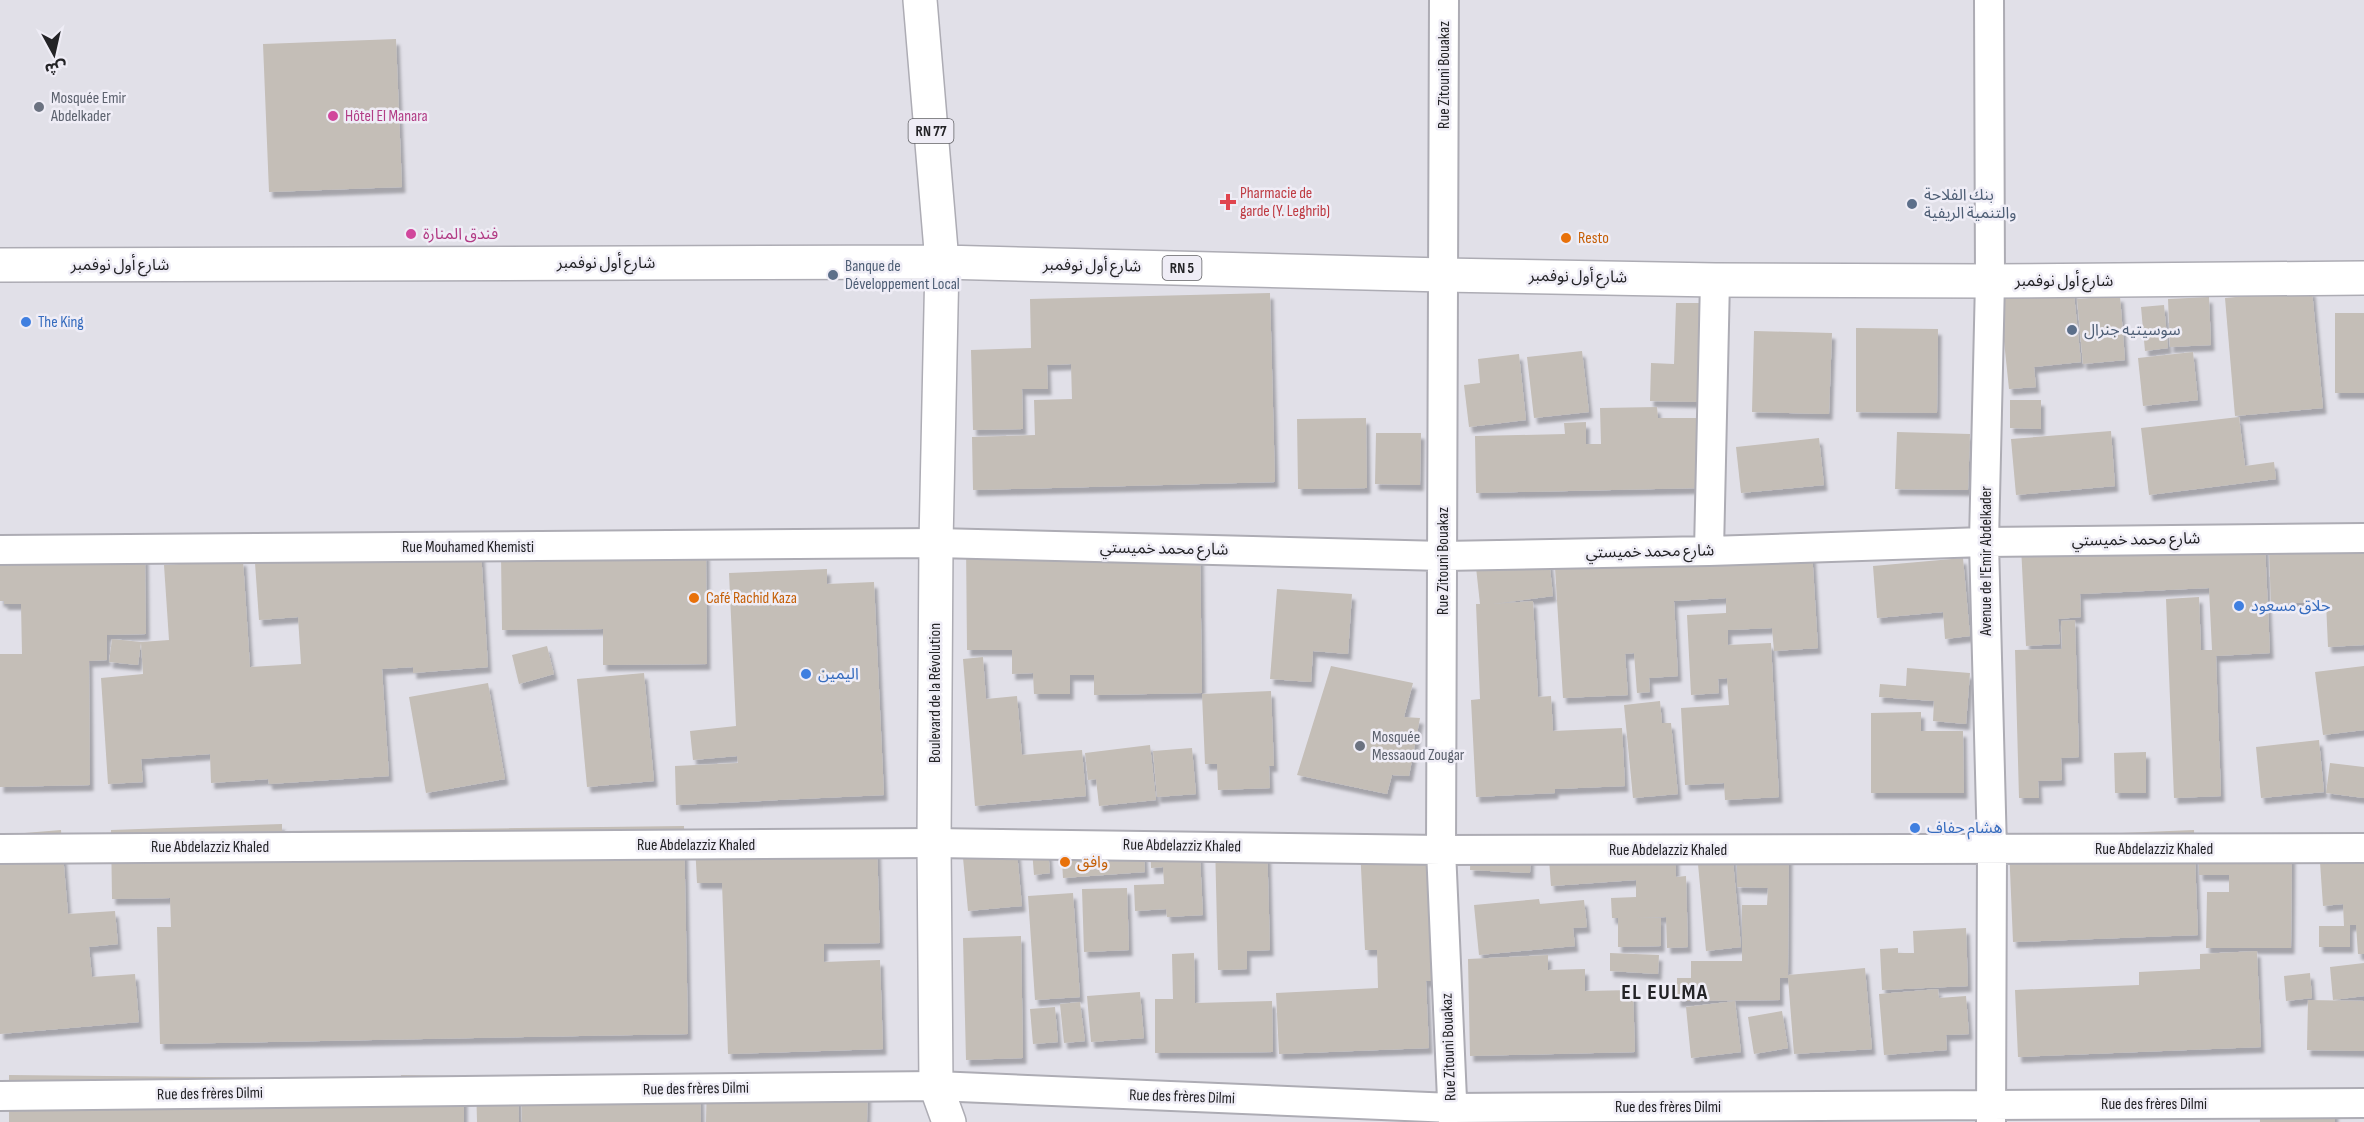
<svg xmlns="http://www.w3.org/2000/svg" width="2364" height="1122" viewBox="0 0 2364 1122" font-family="'Sofia Sans Condensed','Noto Sans Arabic',sans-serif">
	<defs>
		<filter id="shadow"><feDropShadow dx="3.5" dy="6" stdDeviation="1.5" flood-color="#0004"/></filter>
	</defs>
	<rect width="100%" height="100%" fill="#e1e0e8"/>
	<path fill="#c4beb7" filter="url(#shadow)" d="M396,39L402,187L269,192L263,44Z
		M2073,285L2081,362L2034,367L2036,387L2009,389L1999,293Z
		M2312,290L2323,408L2235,416L2225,298Z
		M1270,293L1275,482L973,490L972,437L1035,435L1034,400L1072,399L1071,364L1047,365L1048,389H1022L1023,429L973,430L971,350L1031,348L1030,299Z
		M2120,296L2125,360L2083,364L2077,299Z
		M2209,297L2211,345L2170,347L2168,299Z
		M1676,303H1702L1700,402L1650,401L1651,363L1674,364Z
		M2164,305L2168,348L2145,351L2141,307Z
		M2335,313H2364V393H2335Z
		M1856,328L1938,329L1937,413L1856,412Z
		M1754,331L1832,333L1829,414L1752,412Z
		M1582,351L1589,412L1534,418L1527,357Z
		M2193,352L2198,400L2143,406L2138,358Z
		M1519,354L1526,420L1469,427L1464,385L1480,383L1478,359Z
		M2010,400H2041V429L2010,428Z
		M1657,407L1658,418H1698L1699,488L1476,493L1475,436L1565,434L1564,423L1586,422V444H1601L1600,408Z
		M2239,417L2245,466L2274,462L2276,479L2149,495L2141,428Z
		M1366,418L1367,488L1298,489L1297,419Z
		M2111,431L2115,486L2016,495L2011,439Z
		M1897,432L1970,434L1968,490L1895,489Z
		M1376,433H1421L1420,485L1375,484Z
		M1819,438L1824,485L1741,493L1736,447Z
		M1811,535L1818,648L1774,651L1772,628L1728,630V645L1771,643L1779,797L1725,800L1724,783L1685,785L1681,708L1729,705L1727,678L1718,679L1719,693L1691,695L1687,615L1726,613V598L1674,601L1678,676L1649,678L1650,692L1637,693L1634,653L1625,654L1628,695L1563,698L1554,551Z
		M1547,540L1553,596L1493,604L1533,601L1538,697L1551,696L1553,731L1622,728L1625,786L1555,789V793L1476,797L1471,700L1480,699L1476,604H1480L1474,549Z
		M1200,541L1202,693L1094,695V675H1070V694H1034L1033,673L1012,674V650H967L966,543Z
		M2265,545L2270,653L2216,656L2221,796L2174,798L2166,599L2199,597L2201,650H2212L2209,588L2080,594L2081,617L2058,619L2060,644L2026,646L2021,546Z
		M2364,548V645L2328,647L2326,602L2271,604L2269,551Z
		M481,550L488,667L413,673V667L382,669L389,776L269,784L268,779L211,783L210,754L141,759L143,782L108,784L101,678L143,674L141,643L138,665L109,662L112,639L141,642L169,640L164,565L243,560L250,667L301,664L298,617L259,620L255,563Z
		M706,553L707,664L603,665V629L502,630L501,554Z
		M145,557L146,634L107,635V660L89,661L90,785L0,787V654H22L21,604H4V601H0V560Z
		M1963,558L1970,636L1945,639L1943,612L1877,618L1873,566Z
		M827,569V584L874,582L884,795L676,805L675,766L738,763L737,756L693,760L690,731L736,726L729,573Z
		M1277,589L1352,594L1348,654L1313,651L1311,682L1270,679Z
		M2075,620L2079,757L2061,758L2062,780L2038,781L2039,798H2019L2015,650L2062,649L2061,621Z
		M547,646L554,674L519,684L512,655Z
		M983,657L986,699L1017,696L1022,755L1082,750L1086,796L975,806L963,659Z
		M1331,666L1413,683L1404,717L1420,718L1409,776L1392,775L1387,794L1297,775Z
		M2364,666V730L2323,735L2315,672Z
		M1907,668L1970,673L1966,724L1933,721L1934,701L1879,697L1880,684L1906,686Z
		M644,673L654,781L587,787L577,679Z
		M488,683L505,779L426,793L409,697Z
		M1271,691L1274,766H1269L1270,788L1218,790L1217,764H1205L1202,694Z
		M1660,701L1662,723H1671L1678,794L1633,798L1624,705Z
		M1921,712V731H1963L1964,793H1871V713Z
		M2319,740L2324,792L2261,798L2256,747Z
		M1150,745L1156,800L1099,806L1096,779L1088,780L1085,753Z
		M1192,748L1196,794L1157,797L1153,751Z
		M2146,752V793H2115L2114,753Z
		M2330,763L2364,767V798L2326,793Z
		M282,824V831L684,826L688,1034L160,1044L157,927H171L170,898L112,899L111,830Z
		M61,830L68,914L115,911L118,944L89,947L92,977L135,974L139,1022L0,1034V835Z
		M2194,830L2198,935L2013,942L2009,846L2097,842L2096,834Z
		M1737,835H1789L1788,975L1865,968L1872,1049L1794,1054L1788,978H1780V1000L1677,1001V978H1691V961H1742V905H1767L1768,888L1737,887Z
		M1143,838L1145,872L1063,878L1061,844Z
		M1199,838L1203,915L1167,917L1166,909L1135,911L1134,885L1164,884L1163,867L1151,868L1150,840Z
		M1267,840L1270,950L1247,951V969L1218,970L1215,842Z
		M1675,840L1676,877L1686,876L1688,947L1667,948L1666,917L1637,918H1661V946L1618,947V918H1612L1611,898L1636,897V880L1551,886L1548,846Z
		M1016,841L1022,906L968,911L962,847Z
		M877,842L880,943L824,944V962L880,960L883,1049L728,1054L722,883H697L695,844Z
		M1471,843L1531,846L1530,873L1470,870Z
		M2199,843L2292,844L2291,948H2206L2207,892H2229V875H2199Z
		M1432,845L1437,981H1426L1429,1048L1279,1054L1276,993L1378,988L1377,950H1365L1360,847Z
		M1048,849L1050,873L1034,875L1032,850Z
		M1732,850L1741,947L1706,951L1697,853Z
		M2364,859V954H2358L2356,925H2350V947H2319V926H2344L2343,904L2323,906L2320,862Z
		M1127,888L1129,950L1084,952L1082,889Z
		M1073,893L1080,997L1035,1000L1028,896Z
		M1539,899L1540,904L1584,900L1587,927L1573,928L1575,946L1479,955L1474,905Z
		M1966,928L1968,986L1882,990L1880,949L1898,948V953H1914L1913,931Z
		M1021,936L1023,1058L966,1060L963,938Z
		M2257,951L2261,1047L2018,1057L2015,990L2139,985V972L2200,969V954Z
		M1194,953L1195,1003L1272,1001L1273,1052L1155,1053V999H1173L1172,954Z
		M1610,953L1659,955L1658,974L1610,971Z
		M1548,955V970L1585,969V991L1633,990L1635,1052L1470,1056L1468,959Z
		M2364,963V996L2333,1000L2330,967Z
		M2310,973L2312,998L2286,1001L2284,976Z
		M1938,989L1939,998L1966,996L1969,1034L1946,1035L1947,1050L1884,1055L1879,994Z
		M1140,992L1144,1038L1091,1042L1087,996Z
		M2308,1000L2364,1001V1051L2307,1050Z
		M1735,1001L1741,1052L1691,1058L1686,1007Z
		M1080,1002L1085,1041L1064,1043L1060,1004Z
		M1055,1007L1058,1042L1033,1044L1030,1009Z
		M1782,1011L1788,1048L1754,1054L1748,1017Z
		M708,1073L700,1084L701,1122H522L521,1080L638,1094L651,1074Z
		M9,1075L392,1079L400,1089L401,1075L464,1076V1122H9Z
		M707,1076L868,1078L867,1122H706Z
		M518,1080L519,1122H477L476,1082Z
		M2334,1092L2335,1122H2260L2259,1096Z"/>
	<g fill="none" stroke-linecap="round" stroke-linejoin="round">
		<defs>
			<path id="street" d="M1444,0L1441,850L1453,1122
				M1989,0L1990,281L1984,542L1992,850L1991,1122
				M0,550L936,543L1443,556L1709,551L1984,542L2364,538
				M1709,551L1715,280
				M0,849L934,843L1441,850L2364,848
				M0,1096L936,1086L1452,1108L2364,1103"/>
			<path id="primary" d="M920,0L942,262L936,543L934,843L936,1086L949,1122
				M0,265L942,262L1443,275L1715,280L1990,281L2364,278"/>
		</defs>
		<use href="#street" stroke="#adacb4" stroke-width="32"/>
		<use href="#primary" stroke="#adacb4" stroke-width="36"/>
		<use href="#street" stroke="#fff" stroke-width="28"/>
		<use href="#primary" stroke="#fff" stroke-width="33"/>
	</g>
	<g fill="#6b7280" stroke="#efedf6" stroke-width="2">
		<circle cx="39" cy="107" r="6"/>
		<circle cx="1360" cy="746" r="6"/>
	</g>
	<g fill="#d1479c" stroke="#efedf6" stroke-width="2">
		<circle cx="333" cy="116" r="6"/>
		<circle cx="411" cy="234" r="6"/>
	</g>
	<path fill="#e0444e" stroke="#efedf6" stroke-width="2" d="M1225 193h6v6h6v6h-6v6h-6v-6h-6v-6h6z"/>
	<g fill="#5c6f8a" stroke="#efedf6" stroke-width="2">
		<circle cx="1912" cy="204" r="6"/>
		<circle cx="833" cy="275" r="6"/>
		<circle cx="2072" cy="330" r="6"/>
	</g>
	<g fill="#e8710a" stroke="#efedf6" stroke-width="2">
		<circle cx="1566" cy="238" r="6"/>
		<circle cx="694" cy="598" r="6"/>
		<circle cx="1065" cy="862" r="6"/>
	</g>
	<g fill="#3f7fe0" stroke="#efedf6" stroke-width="2">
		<circle cx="26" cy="322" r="6"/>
		<circle cx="2239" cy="606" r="6"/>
		<circle cx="806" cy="674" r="6"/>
		<circle cx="1915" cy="828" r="6"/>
	</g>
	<g text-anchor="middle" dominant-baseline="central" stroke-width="5" stroke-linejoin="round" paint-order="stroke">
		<g fill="#efedf6" stroke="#606064" stroke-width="1.5">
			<rect x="908.5" y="119" width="45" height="24" rx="4.5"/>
			<rect x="1162.5" y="256" width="39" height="24" rx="4.5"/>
		</g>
		<g font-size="15" font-weight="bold" fill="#232326">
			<text x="931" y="131">RN 77</text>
			<text x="1182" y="268">RN 5</text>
		</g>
		<g font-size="16" fill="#232326" stroke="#efedf6">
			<text transform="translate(1444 75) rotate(-90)">Rue Zitouni Bouakaz</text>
			<text x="606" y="263">شارع أول نوفمبر</text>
			<text x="120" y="265">شارع أول نوفمبر</text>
			<text transform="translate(1092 266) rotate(1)">شارع أول نوفمبر</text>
			<text transform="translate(1578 277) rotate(1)">شارع أول نوفمبر</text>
			<text x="2064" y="281">شارع أول نوفمبر</text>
			<text transform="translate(2136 540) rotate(-1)">شارع محمد خميستي</text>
			<text x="468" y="547">Rue Mouhamed Khemisti</text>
			<text transform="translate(1164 549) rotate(1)">شارع محمد خميستي</text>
			<text transform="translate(1650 552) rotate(-1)">شارع محمد خميستي</text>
			<text transform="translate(1443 561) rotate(-90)">Rue Zitouni Bouakaz</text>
			<text transform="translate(1986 561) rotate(-90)">Avenue de l'Emir Abdelkader</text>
			<text transform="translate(935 693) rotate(-90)">Boulevard de la Révolution</text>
			<text x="696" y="845">Rue Abdelazziz Khaled</text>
			<text transform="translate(1182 846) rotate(1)">Rue Abdelazziz Khaled</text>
			<text x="210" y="847">Rue Abdelazziz Khaled</text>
			<text x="2154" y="849">Rue Abdelazziz Khaled</text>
			<text x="1668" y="850">Rue Abdelazziz Khaled</text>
			<text transform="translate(1449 1047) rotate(-92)">Rue Zitouni Bouakaz</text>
			<text transform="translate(696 1089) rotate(-1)">Rue des frères Dilmi</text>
			<text transform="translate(210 1094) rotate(-1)">Rue des frères Dilmi</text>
			<text transform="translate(1182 1097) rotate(2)">Rue des frères Dilmi</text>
			<text x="2154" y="1104">Rue des frères Dilmi</text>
			<text x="1668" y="1107">Rue des frères Dilmi</text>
		</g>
		<g font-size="16" fill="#5b616d" stroke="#efedf6" text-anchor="start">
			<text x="51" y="98">Mosquée Emir<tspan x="51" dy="18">Abdelkader</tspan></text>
			<text x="1372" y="737">Mosquée<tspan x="1372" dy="18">Messaoud Zougar</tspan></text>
		</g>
		<g font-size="16" fill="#b23c85" stroke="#efedf6" text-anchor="start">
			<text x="345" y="116">Hôtel El Manara</text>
			<text x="423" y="234">فندق المنارة</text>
		</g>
		<g font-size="16" fill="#be3a42" stroke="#efedf6" text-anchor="start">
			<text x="1240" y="193">Pharmacie de<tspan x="1240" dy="18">garde (Y. Leghrib)</tspan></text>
		</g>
		<g font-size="16" fill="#4e5e75" stroke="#efedf6" text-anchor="start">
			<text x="1924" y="195">بنك الفلاحة<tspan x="1924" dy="18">والتنمية الريفية</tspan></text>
			<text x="845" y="266">Banque de<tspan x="845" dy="18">Développement Local</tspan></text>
			<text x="2084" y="330">سوسيتيه جنرال</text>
		</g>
		<g font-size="16" fill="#c56008" stroke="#efedf6" text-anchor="start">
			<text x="1578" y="238">Resto</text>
			<text x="706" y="598">Café Rachid Kaza</text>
			<text x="1077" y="862">وافق</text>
		</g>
		<g font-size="16" fill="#366cbe" stroke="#efedf6" text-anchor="start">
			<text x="38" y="322">The King</text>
			<text x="2251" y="606">حلاق مسعود</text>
			<text x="818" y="674">اليمين</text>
			<text x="1927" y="828">هشام حفاف</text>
		</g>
		<g font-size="22" font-weight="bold" letter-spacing="1.5" fill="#232326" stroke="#efedf6">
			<text x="1665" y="992">EL EULMA</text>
		</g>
	</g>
	<g transform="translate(54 54) rotate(172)" stroke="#efedf6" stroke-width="4.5" paint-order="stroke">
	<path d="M0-4.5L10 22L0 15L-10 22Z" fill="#232326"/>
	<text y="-9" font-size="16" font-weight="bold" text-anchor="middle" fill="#232326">ش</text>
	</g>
</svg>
